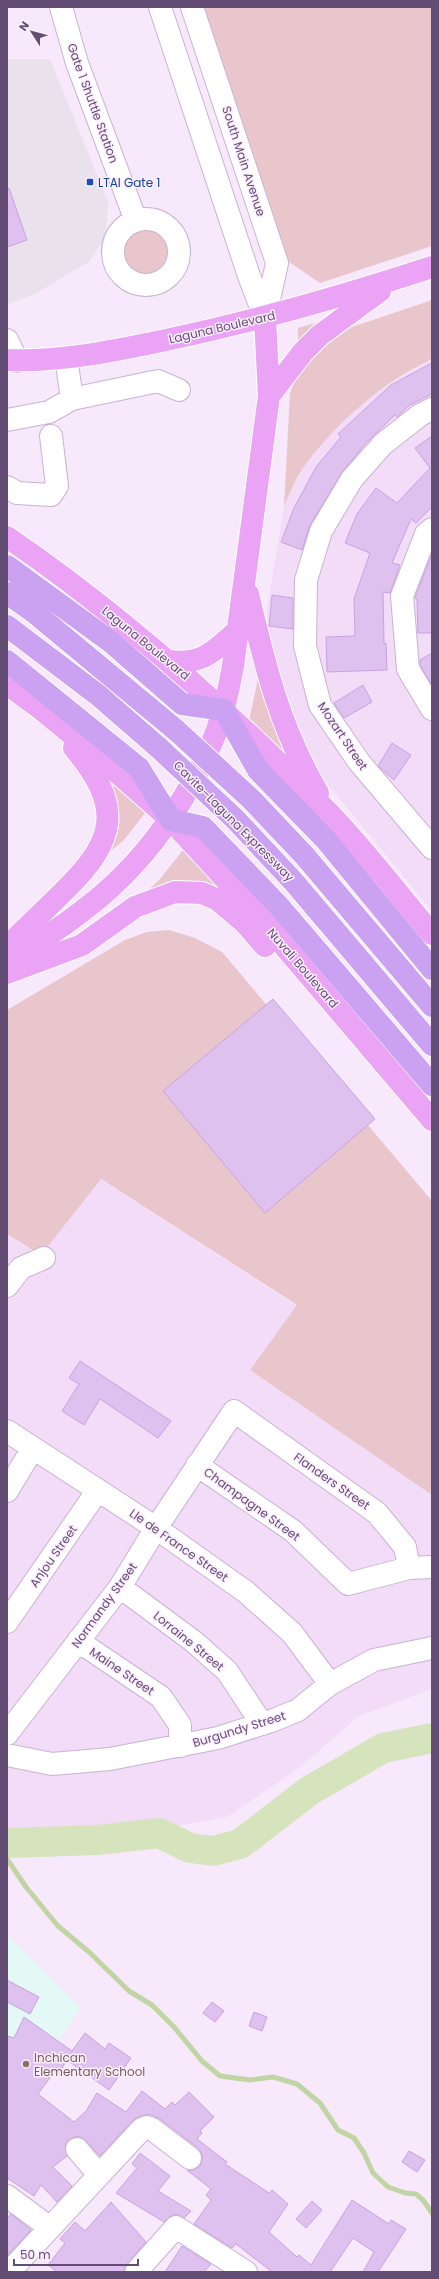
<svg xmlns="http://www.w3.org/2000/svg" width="439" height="2279" viewBox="0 0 439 2279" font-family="Poppins,sans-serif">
	<rect width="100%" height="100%" fill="#f8e8fb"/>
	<path fill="#f2dcf7" d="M432,359V911L328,785L310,757L288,718L268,646L267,609L284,506L302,469L332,432L362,404L395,380Z
		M100,1179L297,1306L250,1370L432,1495V1689L359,1716L299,1768L227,1817L122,1836L17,1837L7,1832V1234L41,1255Z"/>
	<path fill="#e9e1ec" d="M7,59H50L108,202L106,234L90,261L33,295L7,304Z"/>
	<path fill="#e4f8f5" d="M7,1934L81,2008L7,2119Z"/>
	<path fill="#e8c6cc" d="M200,7H432V246L320,283L286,260Z
		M120 252a25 25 0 1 1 50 0a25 25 0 1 1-50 0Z
		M432,300V359C381,383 336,423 303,468C295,479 290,494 284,506L290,393L299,371L317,348L343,330Z
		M319,322L298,350V328Z
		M261,665L296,767L249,721Z
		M101,773L145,813L124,840L107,854Z
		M183,850L235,903L142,896L160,879Z
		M169,930L195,938L222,952L432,1201V1495L250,1370L297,1305L101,1179L41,1255L7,1234V1010L125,940L147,932Z"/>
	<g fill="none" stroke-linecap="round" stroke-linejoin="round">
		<path stroke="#c1d5a4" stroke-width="5" d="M7,1859L26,1887L58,1926L89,1952L129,1991L152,2005L174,2027L202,2061L220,2076L250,2080L273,2077L297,2084L320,2103L338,2130L354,2138L364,2153L373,2173L388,2187L405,2193L416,2194L423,2200L432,2213"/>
		<path stroke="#d5e4bd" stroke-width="30" d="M7,1843L98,1840L159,1833L190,1848L213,1851L240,1844L309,1791L383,1748L432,1738"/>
	</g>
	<path fill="#dec1ef" stroke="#c9a2e1" d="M9,188L27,240L7,247V189Z
		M432,363V394L410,405L397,417L395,415L366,443L343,471L310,525L302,550L281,542L294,508L316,467L341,437L338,434L391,385Z
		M432,436V507L416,523L411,519L392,563L400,565L390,593L383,592L384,644L386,643L387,670L327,672L326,637L355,636L354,599L370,553L345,543L357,514L376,488L397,503L430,468L415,448Z
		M432,553V633H418L417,600L415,598Z
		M272,595L293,598V629L269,626Z
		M432,653V685L420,665V660Z
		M363,685L372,702L344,718L334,703Z
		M392,743L411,755L394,780L378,766Z
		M273,999L375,1119L265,1213L163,1091Z
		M80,1361L171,1421L158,1438L100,1399L84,1425L62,1411L79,1384L69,1378Z
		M7,1980L39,1997L30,2014L7,2002Z
		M212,2002L224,2011L215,2022L203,2013Z
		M254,2012L267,2017L262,2031L249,2026Z
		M24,2017L72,2051L85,2033L105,2049L109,2043L131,2058L109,2090L67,2060L59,2073L55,2071L38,2094L74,2122L86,2111L97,2093L126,2112L142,2091L165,2109L172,2102L175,2105L189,2092L214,2117L200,2131L202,2133L197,2139L227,2162L225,2164L269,2193L272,2190L288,2204L269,2232L297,2257L299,2255L311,2265L352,2200L389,2224L391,2220L406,2229L378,2272H363L374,2252L353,2238L330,2272H272L236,2244L232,2248L194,2224L211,2200L206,2195L211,2189L187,2170H194L200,2166L202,2160V2154L198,2148L160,2119L152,2115H142L133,2120L100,2156L82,2137H75L69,2140L65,2145L67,2156L53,2167L72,2186L57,2202L41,2185L34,2196L7,2178V2036L14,2038Z
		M409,2151L425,2160L417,2172L402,2162Z
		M140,2153L170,2176L158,2191L191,2211L184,2218L178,2215H172L164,2222L116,2193L137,2168L132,2164Z
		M312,2201L322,2210L306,2228L296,2219Z
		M111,2202L146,2242L127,2264L124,2272H57L48,2265L65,2243L60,2239L75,2222L85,2231Z
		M11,2214L31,2230L7,2256V2218Z
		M182,2246L211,2264L204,2272H165Z"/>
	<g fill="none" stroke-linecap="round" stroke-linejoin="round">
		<defs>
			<path id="minor" d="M61,7L77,63L136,221
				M160,7L249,276L265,318
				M192,7L277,263L265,318
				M113 252a33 33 0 1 1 66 0a33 33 0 1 1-66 0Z
				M7,340L17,361
				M66,358L72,399
				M432,409L420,415L383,444L352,479L321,531L306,580L305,646L320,705L359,762L432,848
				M7,420L49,412L72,399L158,381L179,390
				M7,487L17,493L51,495L57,486L51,436
				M432,529L426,534L402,596L408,669L432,709
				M7,1286L21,1268L44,1258
				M7,1431L156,1528L246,1592L292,1633L330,1684
				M197,1465L293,1531L348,1584L409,1568L432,1567
				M7,1491L33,1448
				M120,1587L193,1641L227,1671L262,1724
				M7,1622L98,1490
				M78,1641L161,1697L180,1725V1746
				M7,1734L120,1587L156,1528L234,1411L377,1513L405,1547L409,1568
				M7,1755L52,1764L110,1759L218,1738L274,1720L298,1710L330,1684L374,1660L432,1648
				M77,2149L98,2174
				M7,2196L49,2227
				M9,2272L142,2129L147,2127L152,2129L190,2158
				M136,2272L176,2227L246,2272"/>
			<path id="major" d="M7,360C61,362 114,351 166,340C256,321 344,296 432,267
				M269,396L303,352L320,335L380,291
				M7,537C124,617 229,711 328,812C365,850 398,894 432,934
				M248,594C265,666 280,728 318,793
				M170,661C203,665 214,651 238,630
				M7,684L42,710L96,754L171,820L251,907L432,1120
				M7,947C26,928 45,910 64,891C117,840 123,806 74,748
				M7,962C87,913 142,871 189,788C203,763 216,738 223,710C228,696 230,680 233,666L269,396L265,318
				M7,973L82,945L135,907L175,892L202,893L218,900L244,922L265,946"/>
			<path id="highway" d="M7,566L111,642L182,704L224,710L258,770L326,840L432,969
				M7,593L35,613L177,731
				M7,626L98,695L159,748
				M7,661L139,768L171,820L203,827L277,904L432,1085
				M252,800L304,855L432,1006
				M235,819L293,881L432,1045"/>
		</defs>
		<use href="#minor" stroke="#c8b3d2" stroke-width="24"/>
		<use href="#major" stroke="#fff" stroke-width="24"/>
		<use href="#highway" stroke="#fff" stroke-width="24"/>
		<use href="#minor" stroke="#fff" stroke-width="22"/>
		<use href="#major" stroke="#eba4f5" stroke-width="22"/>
		<use href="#highway" stroke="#caa2f1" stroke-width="22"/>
		<defs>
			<path id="highway-bridge" d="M177,731L252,800
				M159,748L235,819"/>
		</defs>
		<use href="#highway-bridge" stroke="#fff" stroke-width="24" stroke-linecap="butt"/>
		<use href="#highway-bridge" stroke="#caa2f1" stroke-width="22"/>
	</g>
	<rect fill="#1a4fb4" stroke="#fceefe" stroke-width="1.5" x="86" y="178" width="8" height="8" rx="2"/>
	<circle fill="#8d6e63" stroke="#fceefe" stroke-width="1.5" cx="26" cy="2064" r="4"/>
	<g text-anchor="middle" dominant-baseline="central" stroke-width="3" stroke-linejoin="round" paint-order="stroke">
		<g font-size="12" fill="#644d74" stroke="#fceefe">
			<text transform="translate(93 103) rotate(70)">Gate 1 Shuttle Station</text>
			<text transform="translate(244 161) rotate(72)">South Main Avenue</text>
			<text transform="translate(222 327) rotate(-13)">Laguna Boulevard</text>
			<text transform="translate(146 643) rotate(39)">Laguna Boulevard</text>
			<text transform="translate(343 736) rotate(56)">Mozart Street</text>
			<text transform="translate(234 821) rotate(45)">Cavite–Laguna Expressway</text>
			<text transform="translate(303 968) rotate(49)">Nuvali Boulevard</text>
			<text transform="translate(332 1481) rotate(35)">Flanders Street</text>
			<text transform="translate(252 1504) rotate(36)">Champagne Street</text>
			<text transform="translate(179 1545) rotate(35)">Lle de France Street</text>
			<text transform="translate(53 1556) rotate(-55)">Anjou Street</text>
			<text transform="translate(104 1605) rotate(-54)">Normandy Street</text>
			<text transform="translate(189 1641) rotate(39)">Lorraine Street</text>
			<text transform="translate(122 1671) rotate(34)">Maine Street</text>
			<text transform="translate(239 1729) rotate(-17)">Burgundy Street</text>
		</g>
		<g font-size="12" fill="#164399" stroke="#fceefe" text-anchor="start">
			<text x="98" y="182">LTAI Gate 1</text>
		</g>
		<g font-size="12" fill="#785e54" stroke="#fceefe" text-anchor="start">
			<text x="34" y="2057">Inchican<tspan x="34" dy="14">Elementary School</tspan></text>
		</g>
	</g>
	<rect width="439" height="2279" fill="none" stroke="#644d74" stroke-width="16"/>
	<g transform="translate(32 32) rotate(306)" stroke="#fceefe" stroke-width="3" paint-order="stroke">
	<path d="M0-3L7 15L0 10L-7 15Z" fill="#644d74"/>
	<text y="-6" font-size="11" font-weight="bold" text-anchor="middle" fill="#644d74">N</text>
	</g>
	<path d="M14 2259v6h124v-6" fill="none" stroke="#644d74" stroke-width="2"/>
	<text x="20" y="2259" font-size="12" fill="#644d74" stroke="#fceefe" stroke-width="3" paint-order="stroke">50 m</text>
</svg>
